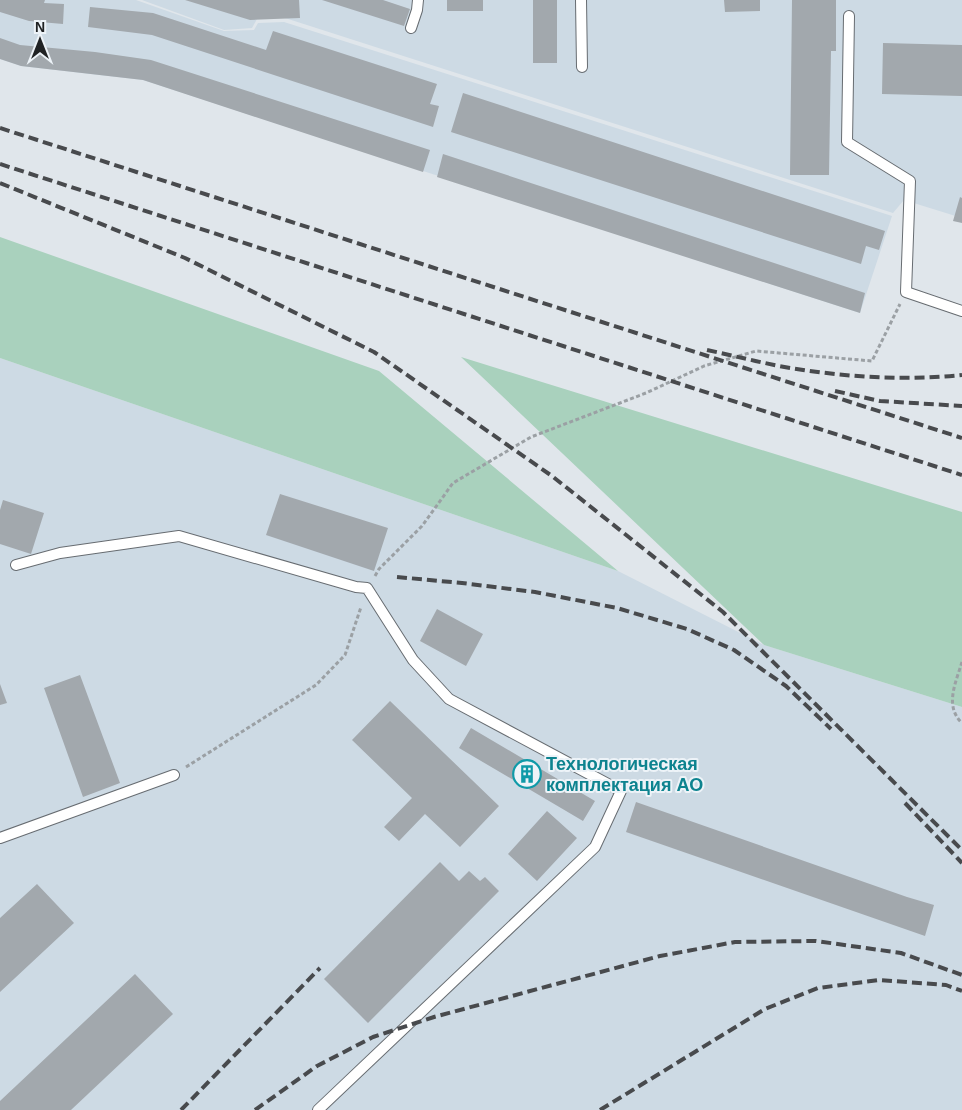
<svg xmlns="http://www.w3.org/2000/svg" width="962" height="1110" viewBox="0 0 962 1110" font-family="Arial,sans-serif">
	<rect width="100%" height="100%" fill="#e0e6eb"/>
	<path fill="#cddae4" d="M0,0H136L224,31L254,30L258,23L284,22L892,216L860,313L143,80L21,66L0,59Z
		M142,0H962V218L904,200L893,213L282,17L257,19L252,28L224,30Z
		M0,358L618,571L764,645L962,707V1110H0Z"/>
	<path fill="#a9d1bd" d="M0,237L379,371L618,571L0,358Z
		M461,357L962,512V707L764,645Z"/>
	<path fill="#a2a8ad" d="M0,0H45L44,3L64,4L63,24L29,21L0,12Z
		M185,0H299L300,18L250,20Z
		M322,0H383L410,9L404,26Z
		M447,0H483V11H447Z
		M533,0H557V63H533Z
		M724,0H760V11L725,12Z
		M792,0H836V51H831L829,175H790Z
		M90,7L153,13L266,50L273,31L437,84L430,104L439,106L433,127L152,35L88,27Z
		M0,38L20,45L95,52L151,60L430,150L423,172L143,80L21,66L0,59Z
		M883,43L962,45V96L882,94Z
		M463,93L885,231L879,250L866,246L861,264L451,132Z
		M443,154L865,293L860,313L437,177Z
		M960,197L962,198V223L953,221Z
		M280,494L388,528L374,571L266,535Z
		M3,500L44,513L31,554L0,544V510Z
		M437,609L483,634L466,666L420,641Z
		M80,675L120,783L83,797L44,688Z
		M0,684L7,703L0,705Z
		M390,701L499,806L460,847L425,814L399,841L384,827L412,798L352,740Z
		M471,728L595,801L583,821L459,748Z
		M636,802L907,897L934,905L925,936L626,832Z
		M547,811L577,838L537,881L508,854Z
		M440,862L459,881L469,871L480,881L485,877L499,891L368,1023L324,979Z
		M37,884L74,923L0,992V918Z
		M135,974L173,1014L71,1110H0V1101Z"/>
	<g fill="none" stroke-linecap="round" stroke-linejoin="round">
		<defs>
			<path id="lane" d="M581,0L582,67
				M849,16L847,142L910,181L906,292L962,311
				M411,28L417,10L418,0
				M16,565L60,553L179,536L356,587L367,588L413,660L449,699L621,791L595,847L318,1110
				M0,838L174,775"/>
		</defs>
		<use href="#lane" stroke="#676c71" stroke-width="12"/>
		<path stroke="#9ba0a4" stroke-width="3" stroke-dasharray="4 2.5" stroke-linecap="butt" d="M375,576L379,569L422,526L453,483L531,437L646,393L704,366L756,351L872,361L900,304
			M962,662C956,682 944,706 962,723
			M186,767L316,685L345,655L361,607"/>
		<use href="#lane" stroke="#fff" stroke-width="10"/>
		<path stroke="#484a4d" stroke-width="4" stroke-dasharray="10 5" stroke-linecap="butt" d="M0,128L962,438
			M0,164L962,475
			M0,183L185,258L374,352L552,476L723,612L962,850
			M707,350C735,356 762,363 790,368C846,377 905,381 962,375
			M835,391L880,401L962,406
			M397,577L462,583L535,592L617,608L687,629L734,650L786,686L831,729
			M905,803L962,863
			M181,1110L320,968
			M255,1110L317,1066L373,1037L434,1017L660,956L735,942L816,941L901,953L962,975
			M600,1110L765,1009L818,988L879,980L946,985L962,991"/>
	</g>
	<defs>
		<symbol id="building-ring" viewBox="-11 -11 22 22"><circle r="9.5" fill="#edf3f8" stroke="#0f9aa8" stroke-width="1.5"/><path d="M-4-6H4V6H1V3H-1V6H-4ZM-2.5-4.3h1.7v1.8h-1.7ZM.8-4.3h1.7v1.8H.8ZM-2.5-1h1.7V.8h-1.7ZM.8-1h1.7V.8H.8Z" fill="#0f9aa8"/></symbol>
	</defs>
	<g fill-rule="evenodd">
		<use href="#building-ring" x="511" y="758" width="32" height="32"/>
	</g>
	<g text-anchor="middle" dominant-baseline="central" stroke-width="4" stroke-linejoin="round" paint-order="stroke">
		<g font-size="18" font-weight="bold" fill="#0d838f" stroke="#edf3f8" text-anchor="start">
			<text x="546" y="764">Технологическая<tspan x="546" dy="21">комплектация АО</tspan></text>
		</g>
	</g>
	<g transform="translate(40 40)" stroke="#edf3f8" stroke-width="4" paint-order="stroke">
	<path d="M0-4L9 19L0 12L-9 19Z" fill="#202224"/>
	<text y="-8" font-size="14" font-weight="bold" text-anchor="middle" fill="#202224">N</text>
	</g>
</svg>
